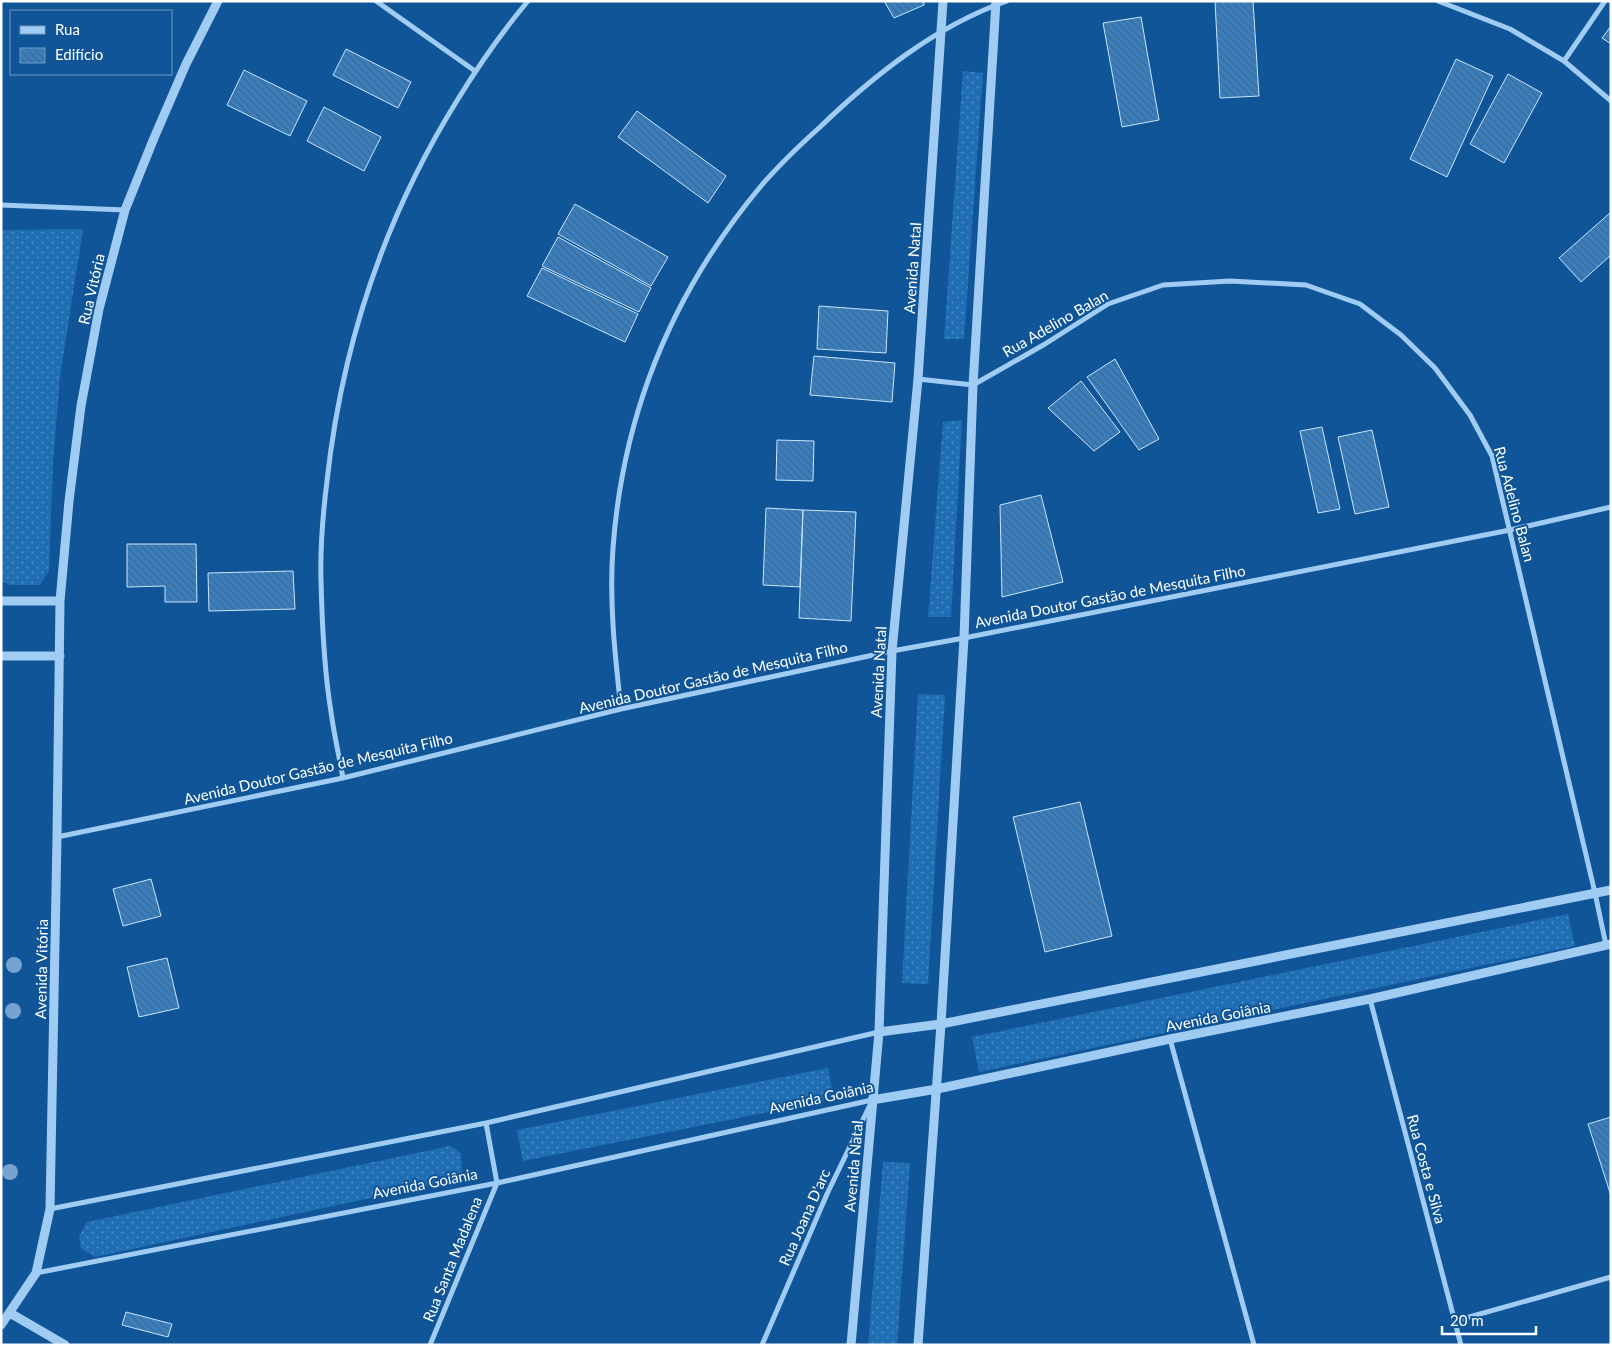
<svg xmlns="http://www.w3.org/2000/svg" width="1612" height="1346" viewBox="0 0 1612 1346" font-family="Lato,sans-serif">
	<defs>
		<pattern id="grass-dots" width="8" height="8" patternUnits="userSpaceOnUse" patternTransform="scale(1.25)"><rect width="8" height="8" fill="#1f6eb4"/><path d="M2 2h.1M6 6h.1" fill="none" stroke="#4c8bc3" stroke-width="1.8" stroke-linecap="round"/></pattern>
		<pattern id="building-back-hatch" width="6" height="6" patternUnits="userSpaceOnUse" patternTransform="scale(1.25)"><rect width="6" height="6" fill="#397fbf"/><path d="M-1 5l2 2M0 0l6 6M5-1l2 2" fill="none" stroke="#42688b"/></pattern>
	</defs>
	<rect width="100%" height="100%" fill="#105597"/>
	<path fill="url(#grass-dots)" d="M963,71L983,73L964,339H944Z
		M83,229L60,377L53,463L49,571L40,585H10L1,581V230Z
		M962,420L951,617H928L943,422Z
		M918,694L945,695L928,984L902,983Z
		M1568,914L1575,946L979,1072L972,1037Z
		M828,1068L834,1099L523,1161L517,1130Z
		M450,1146L461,1153L462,1172L454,1180L95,1257L81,1249L79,1236L87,1222Z
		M883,1162L910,1163L897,1345H868Z"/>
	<path fill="url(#building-back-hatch)" stroke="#c8e5fe" d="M884,1H924V5L894,18Z
		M1215,1H1253L1259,96L1220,98Z
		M1141,17L1159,120L1122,127L1103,23Z
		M1611,26V44L1602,38Z
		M346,49L411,82L398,108L333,75Z
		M1456,59L1493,76L1447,177L1410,159Z
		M244,70L307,101L290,136L227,105Z
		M1508,74L1542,93L1504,163L1470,144Z
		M324,107L381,137L364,171L307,141Z
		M637,111L726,176L708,203L618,137Z
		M575,204L668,257L651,286L558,234Z
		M1611,212V255L1581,282L1559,258Z
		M558,237L651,288L639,312L542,266Z
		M542,268L638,314L625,342L527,296Z
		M819,306L888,311L886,353L817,349Z
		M814,356L895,363L892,402L810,395Z
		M1115,359L1159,439L1139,450L1087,377Z
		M1081,381L1120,432L1094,451L1048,408Z
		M1322,427L1340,509L1318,513L1300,431Z
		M1372,430L1389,507L1355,514L1338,437Z
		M777,440L814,441L813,481L776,480Z
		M1041,495L1063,582L1002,597L1000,505Z
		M766,508L803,510L800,587L763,585Z
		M803,510L856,512L851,621L799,618Z
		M127,544H196L197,602H165V586L127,587Z
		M293,571L295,609L209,611L208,573Z
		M1080,802L1112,936L1045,952L1013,817Z
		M151,879L161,916L123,926L113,889Z
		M167,958L179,1008L139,1017L127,967Z
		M1611,1117V1196L1588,1124Z
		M126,1312L172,1324L168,1337L122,1325Z"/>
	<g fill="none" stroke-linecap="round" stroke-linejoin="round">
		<path stroke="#a0ccf4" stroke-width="5" d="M376,1L475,71
			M1438,1L1510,29L1564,61L1611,101
			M1564,61L1605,1
			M1,205L125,210
			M918,379L973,385L1045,344L1108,304L1163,285L1230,281L1306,285L1360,304L1401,335L1435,368L1470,415L1492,456L1595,893L1606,945
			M621,709C615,656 609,602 613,548C623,412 674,290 761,186C779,165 800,145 820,127C874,75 936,26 1007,1
			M343,778C339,756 334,734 331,712C324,669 322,624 321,580C320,547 323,513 327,481C342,344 385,216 458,99C479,65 502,32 528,1
			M57,837L343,778L621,709L892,651L964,638L1510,530L1611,507
			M1370,999L1461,1345
			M1170,1039L1254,1345
			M50,1209L486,1123L879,1032
			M36,1273L497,1183L872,1100
			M1455,1321L1611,1277
			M430,1345L497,1183L486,1123
			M762,1345L827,1194L870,1105"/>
		<path stroke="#a0ccf4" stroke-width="9" d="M1,601H60
			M1,656H60
			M879,1032L941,1024L1611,890
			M872,1100L937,1089L1170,1039L1370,999L1611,944
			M10,1313L65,1345
			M1,1325L36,1273L50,1209L57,837L60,601L69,501L81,406L99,309L125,210L154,138L186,64L218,1
			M851,1345L879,1032L892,651L918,379L943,1
			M918,1345L941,1024L964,638L973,385L996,1"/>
	</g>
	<g fill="#75a4d0">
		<circle cx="14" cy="965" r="8"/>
		<circle cx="13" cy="1011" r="8"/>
		<circle cx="10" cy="1172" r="8"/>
	</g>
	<g text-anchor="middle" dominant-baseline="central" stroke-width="4" stroke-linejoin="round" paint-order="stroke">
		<g font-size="15" fill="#fff" stroke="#105597">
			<text transform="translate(912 268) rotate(-86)">Avenida Natal</text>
			<text transform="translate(91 289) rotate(-77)">Rua Vitória</text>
			<text transform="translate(1055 323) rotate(-30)">Rua Adelino Balan</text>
			<text transform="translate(1515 504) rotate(75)">Rua Adelino Balan</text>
			<text transform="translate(1110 596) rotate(-11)">Avenida Doutor Gastão de Mesquita Filho</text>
			<text transform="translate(878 672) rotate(-87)">Avenida Natal</text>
			<text transform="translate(713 677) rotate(-13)">Avenida Doutor Gastão de Mesquita Filho</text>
			<text transform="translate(318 768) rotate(-13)">Avenida Doutor Gastão de Mesquita Filho</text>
			<text transform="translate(41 969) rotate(-89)">Avenida Vitória</text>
			<text transform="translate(1218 1016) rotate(-11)">Avenida Goiânia</text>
			<text transform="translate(821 1097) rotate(-12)">Avenida Goiânia</text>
			<text transform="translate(853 1166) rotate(-85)">Avenida Natal</text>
			<text transform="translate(1427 1169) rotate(75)">Rua Costa e Silva</text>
			<text transform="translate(425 1183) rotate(-11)">Avenida Goiânia</text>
			<text transform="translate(804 1217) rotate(-66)">Rua Joana D'arc</text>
			<text transform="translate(452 1259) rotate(-68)">Rua Santa Madalena</text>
		</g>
	</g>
	<rect width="1612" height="1346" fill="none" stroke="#ffffff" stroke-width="5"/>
	<rect x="10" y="10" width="162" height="65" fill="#105597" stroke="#7099c1"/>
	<rect x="20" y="26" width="25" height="8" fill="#a0ccf4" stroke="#7099c1"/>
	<text x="55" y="35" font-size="15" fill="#ffffff">Rua</text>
	<rect x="20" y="48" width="25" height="15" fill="url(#building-back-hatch)" stroke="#7099c1"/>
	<text x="55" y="60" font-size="15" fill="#ffffff">Edifício</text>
	<path d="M1442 1326v8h94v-8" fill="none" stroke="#ffffff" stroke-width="2.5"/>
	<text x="1450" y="1326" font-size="15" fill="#ffffff" stroke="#105597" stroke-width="4" paint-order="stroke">20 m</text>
</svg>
